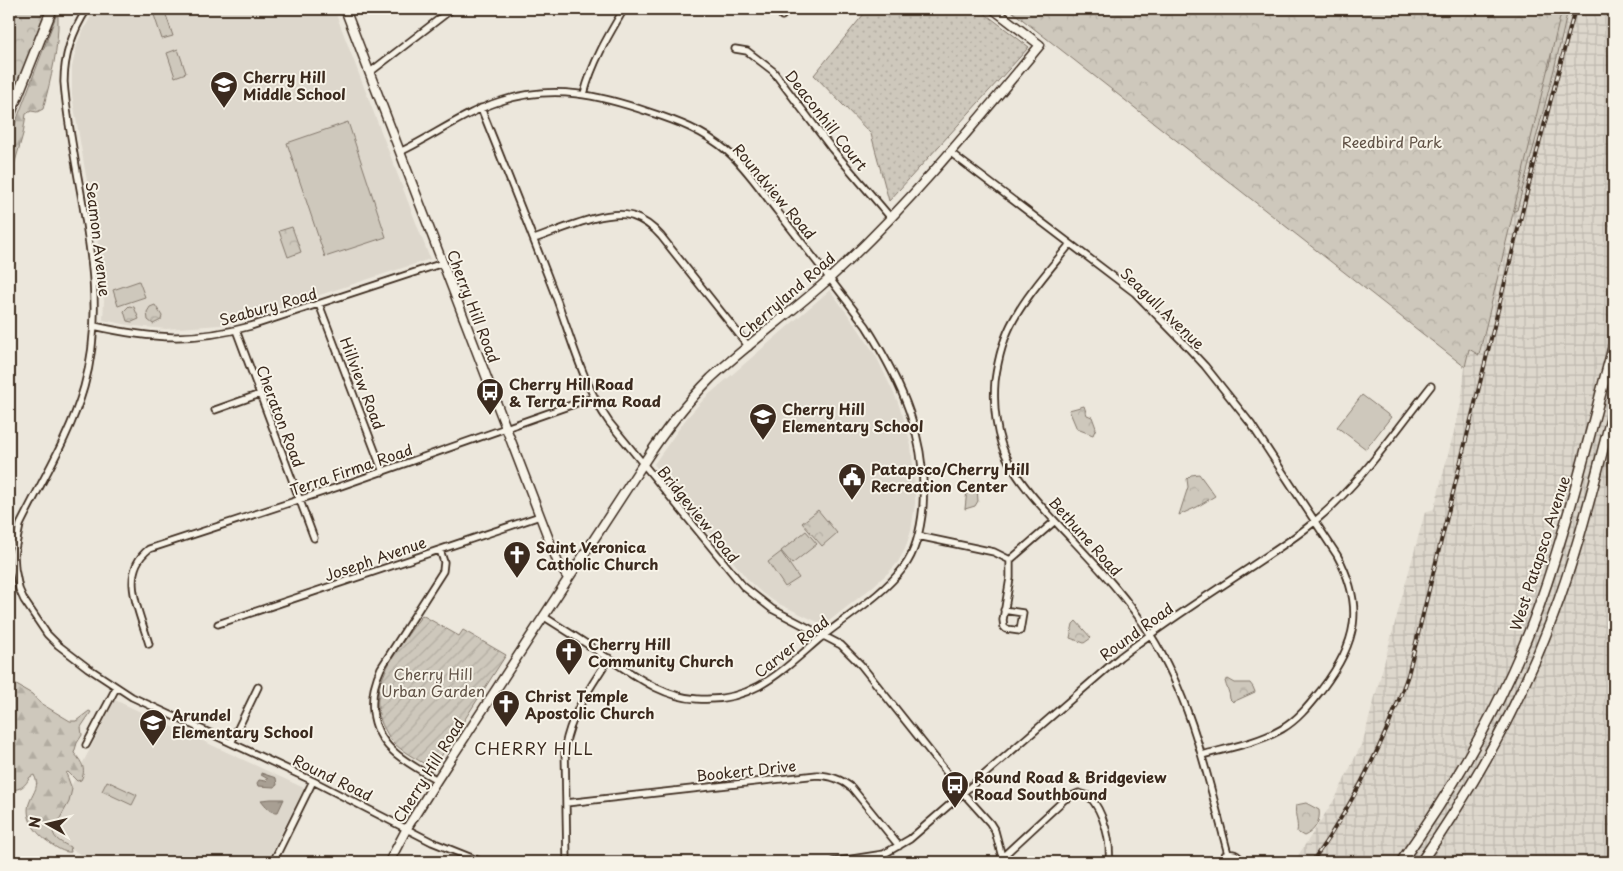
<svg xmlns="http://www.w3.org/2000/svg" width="1623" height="871" viewBox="0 0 1623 871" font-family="'Playpen Sans',sans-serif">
	<defs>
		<pattern id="industrial-grid" width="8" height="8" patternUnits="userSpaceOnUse" patternTransform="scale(1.25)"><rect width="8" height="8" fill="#ddd7cc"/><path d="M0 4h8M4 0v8" fill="none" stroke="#bfb9af"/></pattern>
		<pattern id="grass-dots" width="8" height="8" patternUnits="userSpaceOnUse" patternTransform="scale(1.25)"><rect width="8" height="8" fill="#cec8bc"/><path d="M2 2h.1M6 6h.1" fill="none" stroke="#b2aca1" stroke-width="1.8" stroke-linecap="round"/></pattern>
		<pattern id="forest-firs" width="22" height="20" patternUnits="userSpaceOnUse" patternTransform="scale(1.25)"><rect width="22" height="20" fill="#cec8bc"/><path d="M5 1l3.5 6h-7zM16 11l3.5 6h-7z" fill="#b2aca1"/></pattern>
		<pattern id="wetland-marsh" width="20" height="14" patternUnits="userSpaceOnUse" patternTransform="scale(1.25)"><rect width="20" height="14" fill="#cec8bc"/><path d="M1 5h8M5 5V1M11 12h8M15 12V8" fill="none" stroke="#b2aca1"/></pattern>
		<pattern id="park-crowns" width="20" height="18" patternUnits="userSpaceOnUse" patternTransform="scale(1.25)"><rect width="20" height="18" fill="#cec8bc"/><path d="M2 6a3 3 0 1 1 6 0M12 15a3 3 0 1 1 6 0" fill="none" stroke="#b2aca1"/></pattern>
		<pattern id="garden-furrows" width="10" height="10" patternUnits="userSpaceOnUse" patternTransform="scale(1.25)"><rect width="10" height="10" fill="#cec8bc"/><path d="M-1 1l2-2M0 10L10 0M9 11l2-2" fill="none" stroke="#b2aca1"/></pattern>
		<pattern id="water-ripples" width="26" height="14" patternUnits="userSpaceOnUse" patternTransform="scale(1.25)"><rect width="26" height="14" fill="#a89f93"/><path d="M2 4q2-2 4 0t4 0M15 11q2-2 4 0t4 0" fill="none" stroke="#8a8277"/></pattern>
	</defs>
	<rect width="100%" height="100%" fill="#ece7dc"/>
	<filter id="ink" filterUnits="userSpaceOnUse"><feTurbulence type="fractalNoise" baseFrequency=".02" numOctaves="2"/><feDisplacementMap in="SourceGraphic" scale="10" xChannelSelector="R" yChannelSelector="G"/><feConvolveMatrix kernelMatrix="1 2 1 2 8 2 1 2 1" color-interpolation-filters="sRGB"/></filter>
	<g filter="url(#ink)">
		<path fill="#ddd7cc" d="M97,9H334L430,259L249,318L220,325L166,329L134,326L103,320L104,301L100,256L72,95V67L78,41L92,14Z
			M830,290L859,330L876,356L897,400L905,422L911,446L915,485V504L911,531L905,549L898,562L889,572L871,588L824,625L777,603L762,593L749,581L654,464L686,419L705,398Z
			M115,700L304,788L267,862H97L45,837Z"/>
		<path fill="url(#industrial-grid)" d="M1562,9H1614V862H1294L1336,797L1363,741L1425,512L1434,509L1461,404L1465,367L1469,349L1479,354Z"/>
		<path fill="url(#grass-dots)" stroke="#84796d" d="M868,9H979L1029,47L889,201L871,134L814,75Z"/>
		<path fill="url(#forest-firs)" stroke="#84796d" d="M56,16H58C59,48 51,78 43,109L37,112L31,111L26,114L23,134L9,183V140Z
			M9,492C14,504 17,519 9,531Z
			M9,676L13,683L32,694L40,703L70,721H76L89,711L91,712L81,727L82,735L77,743L74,753C81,761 87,769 81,780L77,781L68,772L66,773L72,789L69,802L53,831C54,840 63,843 70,847L71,852C64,853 55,847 50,843C36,834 23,817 30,801C34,791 40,786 34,775L30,777C25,786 22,789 11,790L9,786Z"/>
		<path fill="url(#wetland-marsh)" stroke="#84796d" d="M1553,9H1568C1554,76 1534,143 1517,210L1512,212L1544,75L1550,66L1551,59Z"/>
		<path fill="url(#park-crowns)" stroke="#84796d" d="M9,9H46L9,106Z
			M1009,9H1562L1479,355L1469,349L1465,367Z
			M292,227L301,252L288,257L279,231Z
			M155,305L162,316L161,320L153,324L148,320L147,312L150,307Z
			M129,306L134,307L139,319L132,322L127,321L124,311Z
			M1084,406L1087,415L1092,417L1096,428L1093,435L1077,429L1069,410Z
			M1199,474L1215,496L1197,507L1179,515L1188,487L1187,479L1191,475Z
			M977,488L978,501L975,506L965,509L967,490Z
			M818,510L837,533L822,546L802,523Z
			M1076,621L1091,638L1084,643L1070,638L1073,624Z
			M1228,679L1235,683H1250L1253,687L1255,692L1233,702L1230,699C1230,692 1226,687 1225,681Z
			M107,781L137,795L132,805L102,791Z
			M1306,803L1319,810C1321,821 1314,832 1304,836L1297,832C1299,823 1294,816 1296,805Z"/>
		<path fill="url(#garden-furrows)" stroke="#84796d" d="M422,615L459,636L463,630L506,655L433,769C421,761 405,754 395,744C390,740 387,733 384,728C363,687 400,647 422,615Z"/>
		<path fill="#cec8bc" stroke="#84796d" d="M165,12L173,36L162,39L154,15Z
			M178,49L186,73L175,77L167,53Z
			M348,122L386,237L325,257L287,143Z
			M139,281L145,297L118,306L113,290Z
			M1362,395L1391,417L1366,449L1337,427Z
			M806,531L817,544L792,564L781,551Z
			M781,552L799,578L785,587L768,562Z"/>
		<path fill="url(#water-ripples)" stroke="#7c7064" d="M261,773L276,778L277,785L274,787L258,786L257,783L259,780L266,781L268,779L261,775Z
			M271,799H284L278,812C270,813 266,806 261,800Z"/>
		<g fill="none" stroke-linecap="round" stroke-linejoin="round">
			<defs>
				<path id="minor" d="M87,9C72,32 64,55 64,82C72,184 113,285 84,387C70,436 42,480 20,525L14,554L15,569L19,589L24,600L47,634L58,645L88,668L132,697L313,781L432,842L482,862
					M782,16L788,9
					M735,49L747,51L773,71L832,149L891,218
					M369,73L452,9
					M584,94C592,63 608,36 624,9
					M481,108C507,172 532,235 557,300C572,341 584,386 609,422L743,586L772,609L841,645L861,665L963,793L990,823L995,831L1002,857
					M400,152C434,136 465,112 501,101C554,84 599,95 649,112C677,121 704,131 727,151C747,168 762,192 778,212C808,250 837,288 866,326C902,383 927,438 923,506C921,527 917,550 904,567C881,597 847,616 818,640C780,673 751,703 697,699C661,697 633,674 603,655C583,641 563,629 543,616
					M951,153L1135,293L1180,339L1205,366L1251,424L1337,555C1365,607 1357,643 1322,689C1310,704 1299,719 1282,729C1258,743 1228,748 1202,755
					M534,239C561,230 604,209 632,216C644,220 654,228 661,236L749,347
					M1070,244C1051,268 1029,292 1014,319C1003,338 998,359 995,381C993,407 996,438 1009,462C1023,488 1045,510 1065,532C1095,564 1126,596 1150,634C1192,700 1208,779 1228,854
					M319,304L383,472
					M94,326C152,339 194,342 251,326L443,263
					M236,330L314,538
					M215,410L260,394
					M918,536L994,552L1010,560
					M1010,560L1055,521
					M1004,610L1023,613L1020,631L1006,629L1004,627L1003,620L1010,578V560
					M218,624L540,516
					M149,644C140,613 118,573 149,549L341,486L594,397
					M231,743L258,687
					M86,745L116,688
					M437,780C422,771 404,762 392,750C369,728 368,696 381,668L443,571L444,562L440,550
					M566,803L817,775C831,776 841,779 852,788L899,846
					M273,862L313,781
					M567,862L565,747C571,713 591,687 609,658
					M833,862L884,854L910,839L1120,657C1161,625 1205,597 1249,568C1271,553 1294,539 1314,522C1360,484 1394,433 1431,386
					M997,862L1065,799L1079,793L1089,796C1104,812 1111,841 1109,862
					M1221,862L1225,855C1232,852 1239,854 1241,862"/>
				<path id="tertiary" d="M345,9L558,563L568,578
					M389,862L407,828L437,780L643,464C663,433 685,404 711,378C749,343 791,313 830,278C907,207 973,126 1040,45L993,9"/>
				<path id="secondary" d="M9,117L52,9"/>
				<path id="primary" d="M1401,862C1457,783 1506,698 1539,606C1569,521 1590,432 1614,344
					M1421,862C1475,785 1520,704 1553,616C1579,548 1595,477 1614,408"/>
			</defs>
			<use href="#minor" stroke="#3b2a1e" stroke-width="9"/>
			<use href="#tertiary" stroke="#3b2a1e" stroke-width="11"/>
			<use href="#secondary" stroke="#3b2a1e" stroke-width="12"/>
			<use href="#primary" stroke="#3b2a1e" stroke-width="12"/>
			<use href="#minor" stroke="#f7f3e8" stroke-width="5.5"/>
			<use href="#tertiary" stroke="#f7f3e8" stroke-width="8"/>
			<use href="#secondary" stroke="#f7f3e8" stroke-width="9"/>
			<use href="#primary" stroke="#f7f3e8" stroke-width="9"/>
			<defs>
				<path id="rail" d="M1312,862C1354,803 1384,744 1408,675L1537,152L1575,9"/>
			</defs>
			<use href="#rail" stroke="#3b2a1e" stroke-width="4"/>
			<use href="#rail" stroke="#f7f3e8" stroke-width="2" stroke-dasharray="5.5" stroke-linecap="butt"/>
		</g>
	</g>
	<defs>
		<symbol id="school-pin" viewBox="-11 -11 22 30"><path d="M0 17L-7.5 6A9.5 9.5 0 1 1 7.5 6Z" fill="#3b2a1e" stroke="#f7f3e8"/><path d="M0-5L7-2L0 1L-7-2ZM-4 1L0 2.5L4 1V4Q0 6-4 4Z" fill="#fff"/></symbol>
		<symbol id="bus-pin" viewBox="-11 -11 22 30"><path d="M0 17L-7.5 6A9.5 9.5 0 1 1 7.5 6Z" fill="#3b2a1e" stroke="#f7f3e8"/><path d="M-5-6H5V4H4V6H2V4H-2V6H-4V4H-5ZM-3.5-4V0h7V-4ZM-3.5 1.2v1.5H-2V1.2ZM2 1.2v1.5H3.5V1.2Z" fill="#fff"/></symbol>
		<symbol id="civic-pin" viewBox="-11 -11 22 30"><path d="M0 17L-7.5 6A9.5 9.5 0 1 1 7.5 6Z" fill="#3b2a1e" stroke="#f7f3e8"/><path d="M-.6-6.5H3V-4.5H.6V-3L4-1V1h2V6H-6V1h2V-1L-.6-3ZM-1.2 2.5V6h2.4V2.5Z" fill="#fff"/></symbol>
		<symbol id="church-pin" viewBox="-11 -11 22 30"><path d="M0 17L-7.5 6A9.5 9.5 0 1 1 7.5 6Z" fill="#3b2a1e" stroke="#f7f3e8"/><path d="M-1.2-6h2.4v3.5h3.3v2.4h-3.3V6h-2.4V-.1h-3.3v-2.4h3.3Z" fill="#fff"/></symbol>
	</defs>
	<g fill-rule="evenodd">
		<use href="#school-pin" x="208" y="69" width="32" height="43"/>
		<use href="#bus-pin" x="474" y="376" width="32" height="43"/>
		<use href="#school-pin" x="747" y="401" width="32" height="43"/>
		<use href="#civic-pin" x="836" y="461" width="32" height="43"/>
		<use href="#church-pin" x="501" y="539" width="32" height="43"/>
		<use href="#church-pin" x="553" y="636" width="32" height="43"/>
		<use href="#church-pin" x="490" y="688" width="32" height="43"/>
		<use href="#school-pin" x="137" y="707" width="32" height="43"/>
		<use href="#bus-pin" x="939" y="769" width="32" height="43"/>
	</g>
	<g text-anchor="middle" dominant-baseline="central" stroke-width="4" stroke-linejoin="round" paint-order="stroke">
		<g font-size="15" font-weight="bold" fill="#3b2a1e" stroke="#f7f3e8" text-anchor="start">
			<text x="243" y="76">Cherry Hill<tspan x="243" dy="17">Middle School</tspan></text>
			<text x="509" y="383">Cherry Hill Road<tspan x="509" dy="17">&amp; Terra Firma Road</tspan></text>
			<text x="782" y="408">Cherry Hill<tspan x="782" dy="17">Elementary School</tspan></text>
			<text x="871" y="468">Patapsco/Cherry Hill<tspan x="871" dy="17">Recreation Center</tspan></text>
			<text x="536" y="546">Saint Veronica<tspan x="536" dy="17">Catholic Church</tspan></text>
			<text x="588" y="643">Cherry Hill<tspan x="588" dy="17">Community Church</tspan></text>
			<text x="525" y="695">Christ Temple<tspan x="525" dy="17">Apostolic Church</tspan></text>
			<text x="172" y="714">Arundel<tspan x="172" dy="17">Elementary School</tspan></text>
			<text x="974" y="776">Round Road &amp; Bridgeview<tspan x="974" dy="17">Road Southbound</tspan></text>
		</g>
		<g font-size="15" fill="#3b2a1e" stroke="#f7f3e8">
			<text transform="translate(827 120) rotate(52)">Deaconhill Court</text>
			<text transform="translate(775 191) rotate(50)">Roundview Road</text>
			<text transform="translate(99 239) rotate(83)">Seamon Avenue</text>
			<text transform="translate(786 295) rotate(-41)">Cherryland Road</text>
			<text transform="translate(268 306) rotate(-16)">Seabury Road</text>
			<text transform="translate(474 306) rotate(69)">Cherry Hill Road</text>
			<text transform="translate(1163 308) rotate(44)">Seagull Avenue</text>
			<text transform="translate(363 383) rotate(69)">Hillview Road</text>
			<text transform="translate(281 416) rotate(69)">Cheraton Road</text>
			<text transform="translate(351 469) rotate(-19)">Terra Firma Road</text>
			<text transform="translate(699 514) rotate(51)">Bridgeview Road</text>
			<text transform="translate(1086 536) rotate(48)">Bethune Road</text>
			<text transform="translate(1539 553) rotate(-72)">West Patapsco Avenue</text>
			<text transform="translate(375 558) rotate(-19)">Joseph Avenue</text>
			<text transform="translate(1136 631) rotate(-36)">Round Road</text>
			<text transform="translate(791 646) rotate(-38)">Carver Road</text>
			<text transform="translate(428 770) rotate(-58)">Cherry Hill Road</text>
			<text transform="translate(746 770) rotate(-6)">Bookert Drive</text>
			<text transform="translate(333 777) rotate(26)">Round Road</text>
		</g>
		<g font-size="15" fill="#605246" stroke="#f7f3e8">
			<text x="1392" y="141">Reedbird Park</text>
			<text x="433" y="673">Cherry Hill<tspan x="433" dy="17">Urban Garden</tspan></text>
		</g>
		<g font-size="16" letter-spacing="1" fill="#3b2a1e" stroke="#f7f3e8">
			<text x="534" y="748">CHERRY HILL</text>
		</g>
	</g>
	<rect width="1623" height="871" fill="none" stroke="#f7f3e8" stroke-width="30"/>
	<rect x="15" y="15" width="1593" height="841" fill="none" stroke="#3b2a1e" stroke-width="2" filter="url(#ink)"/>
	<g transform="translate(48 824) rotate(278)" stroke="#f7f3e8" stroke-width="4" paint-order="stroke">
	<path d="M0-4L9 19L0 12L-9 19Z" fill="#3b2a1e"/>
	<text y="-8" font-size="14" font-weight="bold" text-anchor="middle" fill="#3b2a1e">N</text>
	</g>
</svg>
